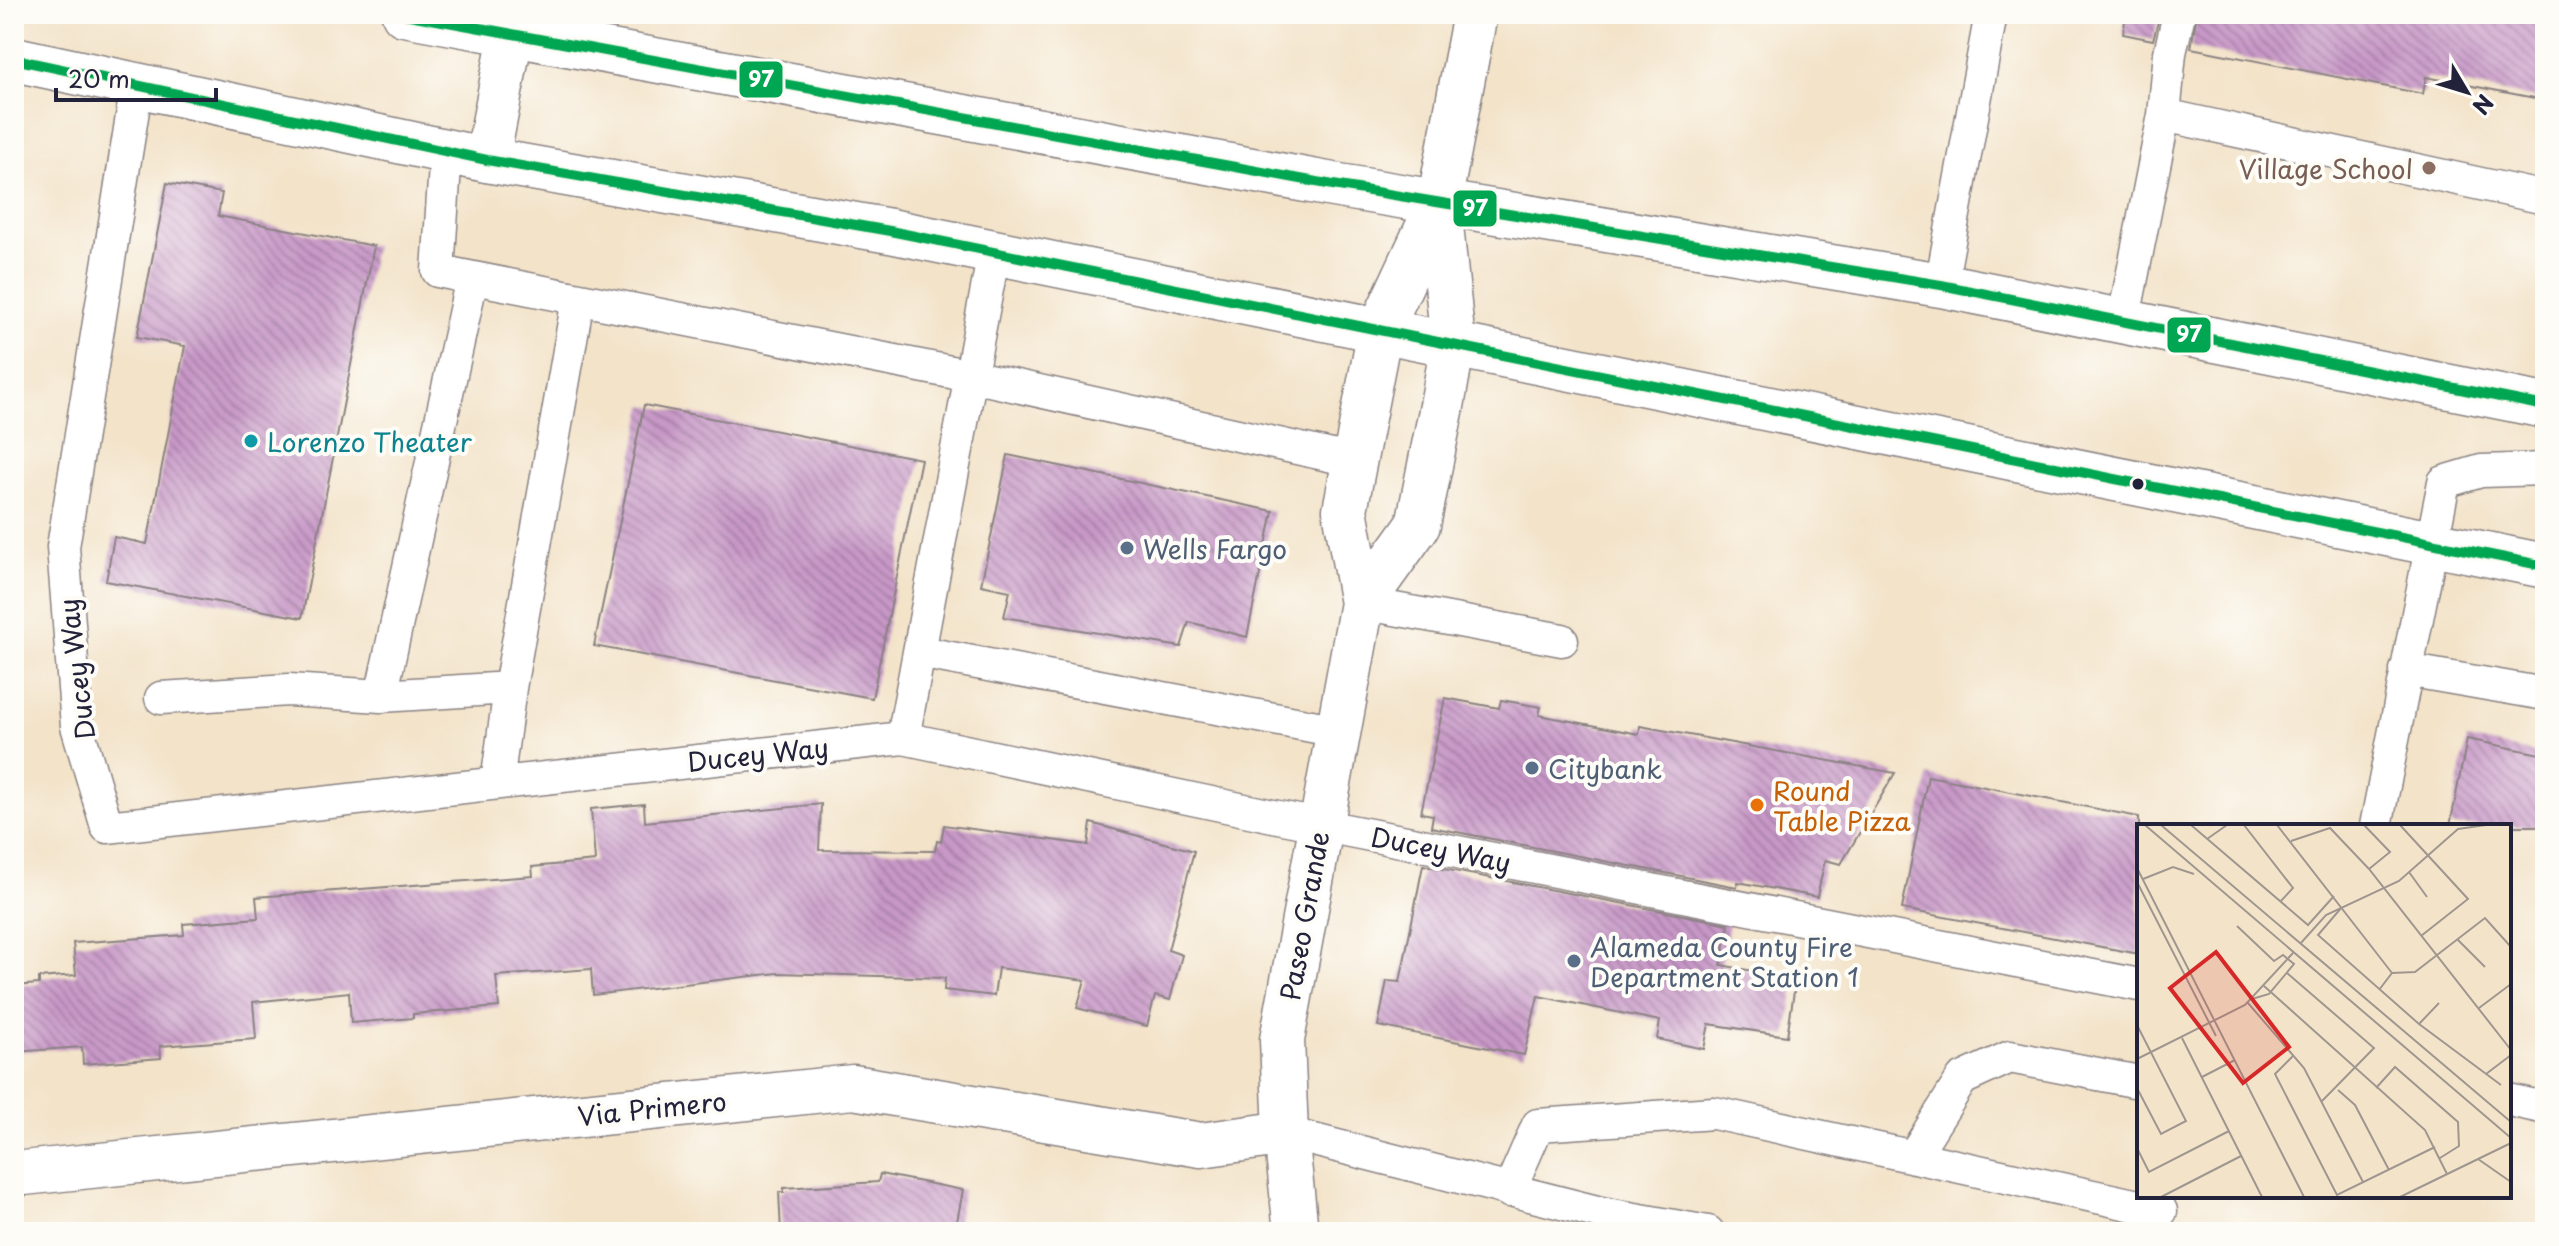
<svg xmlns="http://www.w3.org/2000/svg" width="2559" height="1246" viewBox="0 0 2559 1246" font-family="'Playpen Sans',sans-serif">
	<defs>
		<pattern id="building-back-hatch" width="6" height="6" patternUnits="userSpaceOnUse" patternTransform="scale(2)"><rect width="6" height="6" fill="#c898c7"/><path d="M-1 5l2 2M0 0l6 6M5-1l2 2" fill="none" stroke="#a27ca3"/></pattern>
	</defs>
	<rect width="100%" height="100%" fill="#fdfcf7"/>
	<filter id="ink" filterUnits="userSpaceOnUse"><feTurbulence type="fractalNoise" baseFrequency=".0125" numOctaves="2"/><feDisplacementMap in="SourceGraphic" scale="16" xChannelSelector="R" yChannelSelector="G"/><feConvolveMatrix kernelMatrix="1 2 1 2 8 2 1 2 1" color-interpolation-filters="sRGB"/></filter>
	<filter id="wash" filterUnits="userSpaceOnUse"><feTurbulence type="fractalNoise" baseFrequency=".006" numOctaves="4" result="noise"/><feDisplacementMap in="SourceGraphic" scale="32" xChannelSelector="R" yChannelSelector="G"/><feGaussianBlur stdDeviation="1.8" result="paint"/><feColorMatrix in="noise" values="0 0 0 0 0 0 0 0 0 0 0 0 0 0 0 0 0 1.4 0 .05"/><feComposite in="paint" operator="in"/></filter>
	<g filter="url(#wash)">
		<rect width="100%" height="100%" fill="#f3e3c9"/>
		<g id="blocks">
			<path fill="url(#building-back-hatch)" d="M2126,14H2160L2153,40L2123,34Z
				M2197,14H2545V100L2426,77L2423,94L2191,48Z
				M167,183L222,193L218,216L374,246L302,618L106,581L114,537L147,544L185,346L137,337Z
				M644,405L921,459L872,698L594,646Z
				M1008,455L1273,511L1247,637L1189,622L1181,647L1004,617L1010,591L981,585Z
				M1445,698L1499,708L1501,700L1541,707L1539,715L1639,734L1640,726L1895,773L1841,864L1825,860L1817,897L1738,882L1737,887L1431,827L1433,815L1421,813Z
				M2467,739L2545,755V826H2450Z
				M1928,776L2139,817V954L1902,909Z
				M644,804L645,822L821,804L819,850L935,851L937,841L941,842L944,825L1088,845L1091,823L1194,851L1168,950L1182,955L1170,1000L1155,996L1147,1026L1077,1008L1085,980L998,968L994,996L944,990L945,978L778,973L593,995L591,969L496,976L499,1007L413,1014V1018L351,1023L349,992L253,1002L256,1039L160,1046L161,1058L83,1064L82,1047L14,1052V986L39,984V978L76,975L73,943L184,935L183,924L258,918L256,897L533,876L532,867L595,861L591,809Z
				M1423,865L1729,924L1721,965L1796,979L1787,1036L1709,1024L1704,1049L1657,1039L1660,1021L1538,996L1524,1055L1378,1026L1387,981L1400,982Z
				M880,1174L963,1190L955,1232H781L779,1192H784V1188L878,1182Z"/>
		</g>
	</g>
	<g filter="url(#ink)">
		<use href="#blocks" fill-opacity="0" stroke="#8a8282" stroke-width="2"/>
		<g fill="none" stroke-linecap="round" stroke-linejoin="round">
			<defs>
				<path id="lane" d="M137,85L63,547L77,726L107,827L903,738L1273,816L2139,985
					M2164,115L2170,53L2179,14
					M446,151L438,271L971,376L1355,461
					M994,252L919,652L1338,731
					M472,278L381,696L510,688
					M1941,285L1991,14
					M2123,323L2164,115L2545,198
					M1362,603L1562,640
					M2406,670L2545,694
					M161,698L289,690L381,696
					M903,738L919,652
					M497,783L510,688L578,299
					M2376,826L2444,482L2481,471L2545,469
					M2509,1100L2545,1108
					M1286,1133L1601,1213L1708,1232
					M1913,1157L1962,1079L2010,1057L2139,1082
					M1509,1191L1538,1125L1714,1113L2161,1211"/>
				<path id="street" d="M487,160L515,14
					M14,1174L853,1087L1201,1145L1286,1133"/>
				<path id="secondary" d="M1362,603L1418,525L1442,406L1453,343L1439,206
					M1296,1232L1286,1133L1282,1040L1362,603L1345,510L1380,330L1439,203L1475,14"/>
				<path id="primary" d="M404,14L1333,185L1941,285L2545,406
					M14,59L487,160L890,231L2545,566"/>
			</defs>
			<use href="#lane" stroke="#8a8282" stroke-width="35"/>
			<use href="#street" stroke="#8a8282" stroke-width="47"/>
			<use href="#secondary" stroke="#8a8282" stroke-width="47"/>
			<use href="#primary" stroke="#8a8282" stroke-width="47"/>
			<use href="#lane" stroke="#fff" stroke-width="32"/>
			<use href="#street" stroke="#fff" stroke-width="44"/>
			<use href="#secondary" stroke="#fff" stroke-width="44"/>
			<use href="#primary" stroke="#fff" stroke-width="44"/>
			<defs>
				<path id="bus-1" d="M404,14L1333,185L1941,285L2545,406
					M14,59L487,160L890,231L2545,566"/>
			</defs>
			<use href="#bus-1" stroke="#fdfcf7" stroke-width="16"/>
			<use href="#bus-1" stroke="#00a651" stroke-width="10"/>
		</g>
	</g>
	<circle fill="#8d6e63" stroke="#fdfcf7" stroke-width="3" cx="2429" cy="168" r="8"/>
	<circle fill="#0f9aa8" stroke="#fdfcf7" stroke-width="3" cx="251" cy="441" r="8"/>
	<circle fill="#22223b" stroke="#fdfcf7" stroke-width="3" cx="2138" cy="484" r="7"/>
	<g fill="#5c6f8a" stroke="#fdfcf7" stroke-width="3">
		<circle cx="1127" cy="548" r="8"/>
		<circle cx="1532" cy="768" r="8"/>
		<circle cx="1574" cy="961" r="8"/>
	</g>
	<circle fill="#e8710a" stroke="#fdfcf7" stroke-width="3" cx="1757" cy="805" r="8"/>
	<g text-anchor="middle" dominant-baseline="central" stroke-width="8" stroke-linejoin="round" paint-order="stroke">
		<g font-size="26" fill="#785e54" stroke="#fdfcf7" text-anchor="end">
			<text x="2413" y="168">Village School</text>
		</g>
		<g font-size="26" fill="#0d838f" stroke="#fdfcf7" text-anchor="start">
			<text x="267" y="441">Lorenzo Theater</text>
		</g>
		<g font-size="26" fill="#4e5e75" stroke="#fdfcf7" text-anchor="start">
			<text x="1143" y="548">Wells Fargo</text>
			<text x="1548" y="768">Citybank</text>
			<text x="1590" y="946">Alameda County Fire<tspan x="1590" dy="30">Department Station 1</tspan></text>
		</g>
		<g font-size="26" fill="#22223b" stroke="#fdfcf7">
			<text transform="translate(76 669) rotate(-97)">Ducey Way</text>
			<text transform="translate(758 754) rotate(-6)">Ducey Way</text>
			<text transform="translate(1441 849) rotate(11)">Ducey Way</text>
			<text transform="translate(1304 916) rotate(-80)">Paseo Grande</text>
			<text transform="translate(652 1108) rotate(-6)">Via Primero</text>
		</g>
		<g font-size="26" fill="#c56008" stroke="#fdfcf7" text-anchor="start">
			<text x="1773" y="790">Round<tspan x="1773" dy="30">Table Pizza</tspan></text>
		</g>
	</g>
	<g transform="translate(2137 824)">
		<rect width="374" height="374" fill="#f3e3c9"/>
		<path fill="none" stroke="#9f9690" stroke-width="2" d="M8,1L374,314M24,1L374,298M54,1L171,101L197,72M107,1L156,64L143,78M140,1L255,149M227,1L253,28L232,45M263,1L331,75L284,112M70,15L90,1M154,17L193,4L232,45L374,226M0,44L167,373M272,48L290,73M6,55L36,43L57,50M0,58L79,212M205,83L181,111L282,200L364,261M100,102L137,137L146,131L157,140L132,170L115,175M321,116L348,143M163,120L189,91L262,57L321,5L349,1M150,149L237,224L185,277M127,162L288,306L310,350M242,166L255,149L278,148L348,94L374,123M111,179L167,244L226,358M342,184L374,160M282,200L302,179M0,201L49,297L24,310L0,264M45,214L125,373M156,232L138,250L200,371L298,323M0,235L108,181L156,129M349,250L374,231M65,253L98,236M239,264L258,243L321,298L322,322L303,334M201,266L218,281L252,346M0,324L12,348L92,307M341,335L374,358M24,373L104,332M263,373L374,319"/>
		<path fill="#d62828" fill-opacity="0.15" stroke="#d62828" stroke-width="4" d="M79,128L152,223L106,259L33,164Z"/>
		<rect width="374" height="374" fill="none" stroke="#22223b" stroke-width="4"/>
	</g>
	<g stroke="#fdfcf7" stroke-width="3">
		<rect x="738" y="60" width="46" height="39" rx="8" fill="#00a651"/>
		<rect x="1452" y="189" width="46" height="39" rx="8" fill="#00a651"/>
		<rect x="2166" y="316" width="46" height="38" rx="8" fill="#00a651"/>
	</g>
	<g font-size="22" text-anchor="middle" font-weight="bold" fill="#fff">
		<text x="761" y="87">97</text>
		<text x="1475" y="216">97</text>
		<text x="2189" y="342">97</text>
	</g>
	<rect width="2559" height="1246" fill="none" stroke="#fdfcf7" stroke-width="48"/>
	<g transform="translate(2467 92) rotate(128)" stroke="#fdfcf7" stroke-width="6" paint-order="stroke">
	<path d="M0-6L14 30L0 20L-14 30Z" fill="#22223b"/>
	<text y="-12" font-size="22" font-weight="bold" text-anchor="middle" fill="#22223b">N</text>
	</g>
	<path d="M56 88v12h160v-12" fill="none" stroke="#22223b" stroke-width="4"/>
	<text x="68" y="88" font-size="24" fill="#22223b" stroke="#fdfcf7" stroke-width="6" paint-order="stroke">20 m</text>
</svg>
